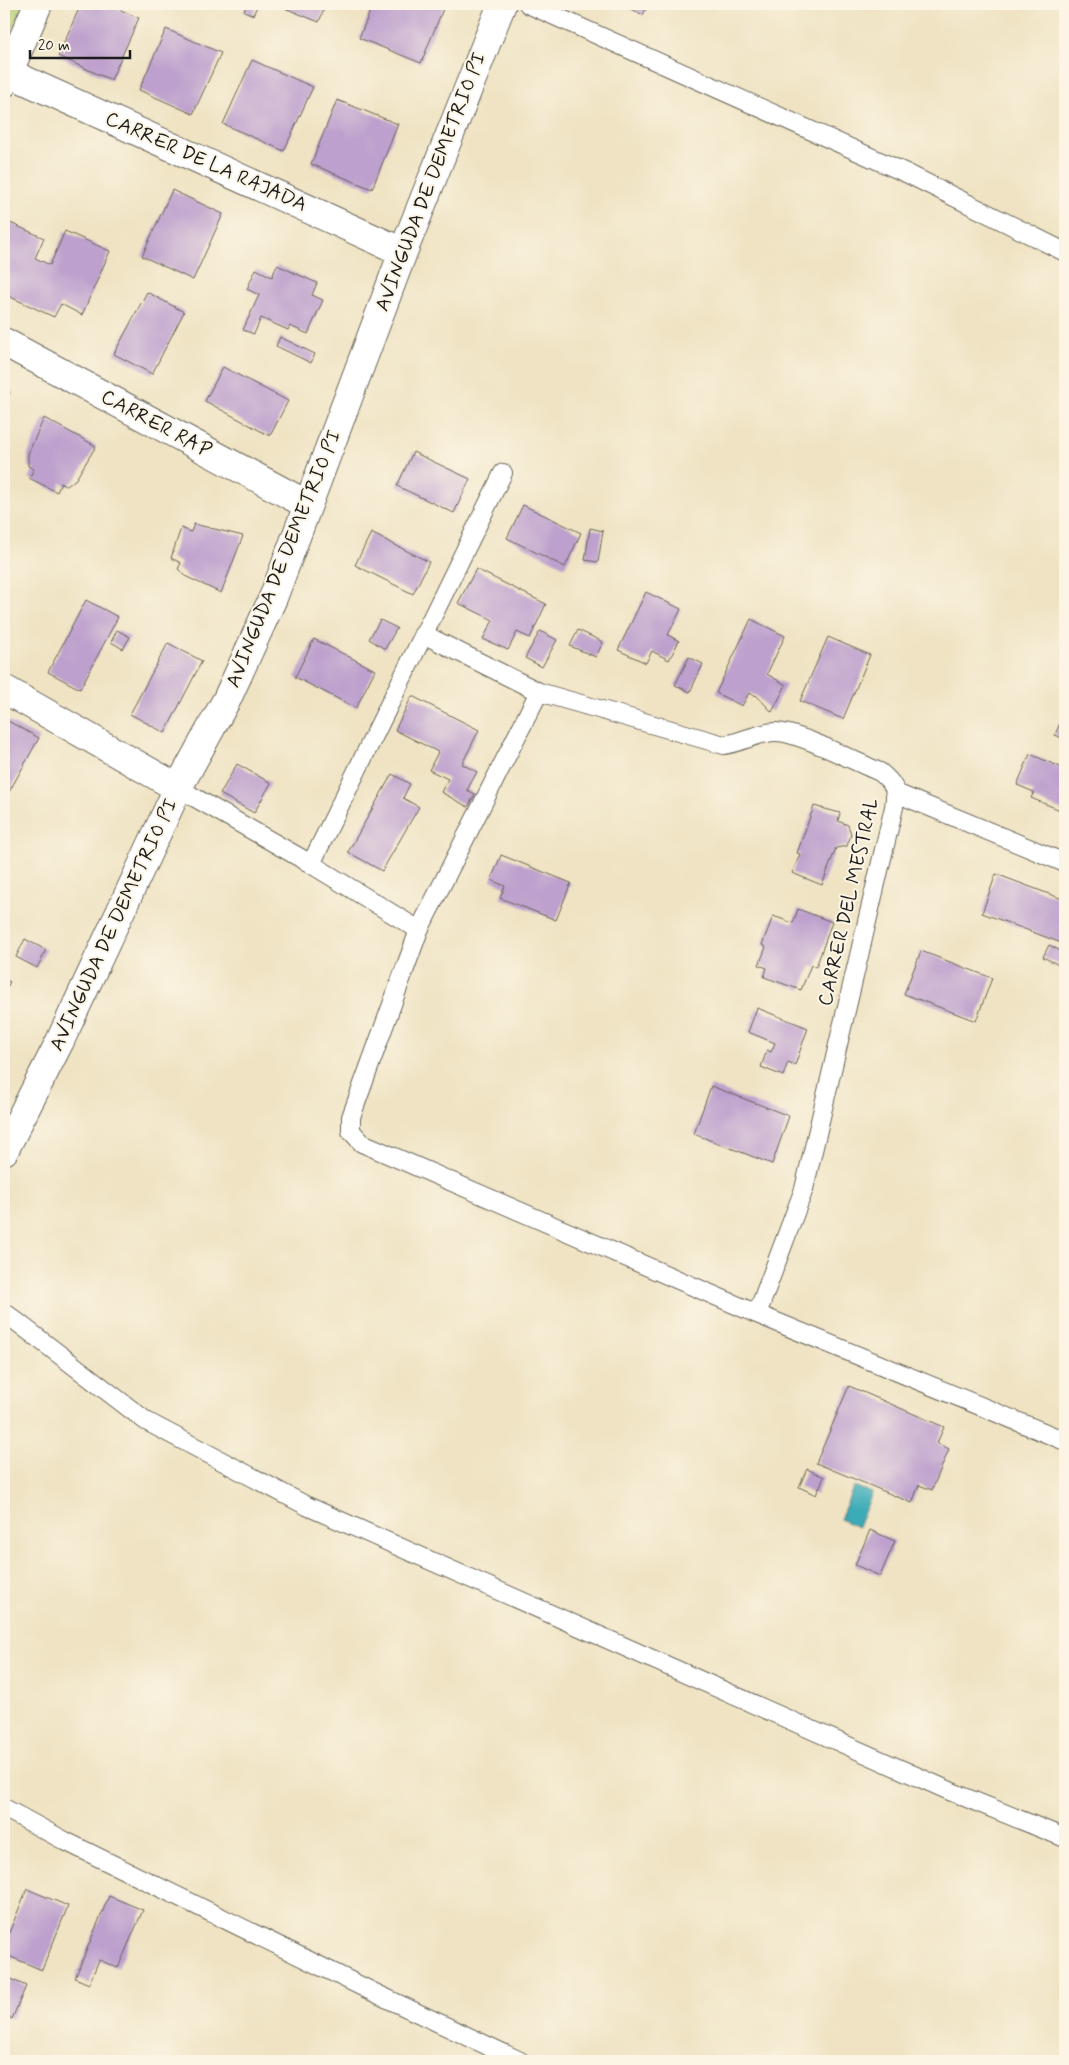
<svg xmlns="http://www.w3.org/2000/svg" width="1069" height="2065" viewBox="0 0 1069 2065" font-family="Mynerve,sans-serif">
	<rect width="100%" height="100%" fill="#fcf5e5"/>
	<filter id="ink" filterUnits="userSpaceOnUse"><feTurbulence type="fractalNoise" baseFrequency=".02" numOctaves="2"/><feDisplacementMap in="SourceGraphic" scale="10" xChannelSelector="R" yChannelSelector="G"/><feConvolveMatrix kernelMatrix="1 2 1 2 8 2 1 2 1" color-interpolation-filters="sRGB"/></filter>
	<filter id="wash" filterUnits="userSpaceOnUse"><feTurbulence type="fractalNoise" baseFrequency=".0096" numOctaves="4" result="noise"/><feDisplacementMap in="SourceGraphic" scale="20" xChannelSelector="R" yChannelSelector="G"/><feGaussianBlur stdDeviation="1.12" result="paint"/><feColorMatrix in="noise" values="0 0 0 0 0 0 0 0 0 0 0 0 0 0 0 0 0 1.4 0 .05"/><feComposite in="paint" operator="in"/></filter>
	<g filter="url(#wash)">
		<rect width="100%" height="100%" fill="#efe3c3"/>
		<path fill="#b6cd72" stroke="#697447" d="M4,4H23L4,48Z"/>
		<path fill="#3aabb7" stroke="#2b646a" d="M854,1486L872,1493L858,1527L840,1519Z"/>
		<g id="blocks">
			<path fill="#bda0cd" d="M81,4H107L139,18L111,80L58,56Z
				M247,4H258L253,15L244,11Z
				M275,4H326L319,22Z
				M373,4H445L421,63L359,38Z
				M621,4H648L643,15Z
				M166,29L221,53L193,114L139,90Z
				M252,60L313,87L284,151L223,124Z
				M337,100L398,124L372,189L311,164Z
				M172,190L223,214L193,280L142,256Z
				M6,221L44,238L35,258L50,265L65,231L110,251L82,315L61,304L54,317L4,294V225Z
				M277,265L317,283L312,295L323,300L308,334L290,326L288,330L261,318L254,334L243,330L259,295L247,289L256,269L272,277Z
				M147,292L184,312L152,374L114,354Z
				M280,337L315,354L311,363L276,346Z
				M223,367L288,401L270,436L205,401Z
				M4,389L10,392L4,404Z
				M44,418L96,446L76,479L67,486L61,483L57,492L29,478L34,469L28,466V454Z
				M413,452L470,479L454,513L397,486Z
				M523,505L581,533L565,567L507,538Z
				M194,524L243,536L221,593L187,577L178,569L181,563L171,558L181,528L191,532Z
				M590,528L603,531L598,562L585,560Z
				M371,533L429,562L413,594L355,565Z
				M476,569L546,604L530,638L517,632L508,650L483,639L493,620L458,603Z
				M646,592L681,609L668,635L679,641L669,660L652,651L646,663L618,650Z
				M86,600L118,617L80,689L48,672Z
				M751,619L785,636L767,674L786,685L772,712L757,696L749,693L742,706L716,693Z
				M380,620L397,628L385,649L369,639Z
				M117,630L130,637L123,649L111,642Z
				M578,630L603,642L596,657L570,646Z
				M540,631L557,640L542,667L525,658Z
				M828,637L870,655L843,719L800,701Z
				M314,639L375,670L356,708L295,677Z
				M168,643L202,661L165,733L130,714Z
				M689,657L703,664L690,692L675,685Z
				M412,696L479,730L462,764L477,772L467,790L475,794L468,807L441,792L448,779L429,770L438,752L395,730Z
				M1065,711V739L1055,735Z
				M8,721L39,738L4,801V728Z
				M1030,754L1065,769V812L1031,798L1034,792L1017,785Z
				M237,764L271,783L254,813L220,794Z
				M392,774L410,784L403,798L419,807L382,871L348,852Z
				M814,806L840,813L838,821L848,825L851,834L847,846L836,848L822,885L792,873L800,854L797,853Z
				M501,855L571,883L556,920L500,898L505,886L491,880Z
				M996,874L1065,900L1064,944L982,913Z
				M798,909L832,922L816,967L811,965L801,990L764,977L767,968L759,965L766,947L762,945L773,916L793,923Z
				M25,939L46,950L37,968L16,957Z
				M1049,945L1065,953L1061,966L1043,957Z
				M921,951L992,978L976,1021L904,994Z
				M4,979L10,982L4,992Z
				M757,1008L808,1028L795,1065L788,1062L783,1076L761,1067L767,1050L771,1052L775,1043L748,1032Z
				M711,1086L789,1116L772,1164L694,1134Z
				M849,1386L944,1427L937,1443L949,1449L932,1490L919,1485L912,1503L816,1463Z
				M807,1469L824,1477L816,1495L799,1487Z
				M870,1530L895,1541L880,1576L855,1565Z
				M27,1889L68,1906L42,1970L4,1954V1945Z
				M109,1896L143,1910L118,1968L99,1960L89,1984L75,1978Z
				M11,1979L26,1986L12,2019L4,2015V1997Z"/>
		</g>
	</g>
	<g filter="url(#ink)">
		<use href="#blocks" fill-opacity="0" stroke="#666256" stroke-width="1"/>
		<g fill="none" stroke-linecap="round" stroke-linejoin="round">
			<defs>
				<path id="lane" d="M528,4L906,173L1065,252
					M423,634L539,692L724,745C741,743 758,732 776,732C799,732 855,762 880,772C894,784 897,788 894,807L804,1189L757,1314
					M178,788L311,864L419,930L351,1117V1131L362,1143L757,1314L1065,1441
					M896,793L1065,863
					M311,864L503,473
					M419,930L539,692
					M4,1312L146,1421L307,1506L952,1792L1065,1838
					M4,1808L65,1841L375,1993L520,2061"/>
				<path id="street" d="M9,73L403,252
					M4,83L38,4
					M4,342L308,505
					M4,689L178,788
					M4,1151L60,1041L178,788L227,699L273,598L403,252L502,4"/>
			</defs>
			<use href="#lane" stroke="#666256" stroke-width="20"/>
			<use href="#street" stroke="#666256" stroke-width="30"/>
			<use href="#lane" stroke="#fff" stroke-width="18"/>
			<use href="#street" stroke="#fff" stroke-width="28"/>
		</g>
	</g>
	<g text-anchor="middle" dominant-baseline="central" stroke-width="4" stroke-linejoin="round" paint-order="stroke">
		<g font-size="20" fill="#1c1c1c" stroke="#fcf5e5">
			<text transform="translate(206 162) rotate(24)">CARRER DE LA RAJADA</text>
			<text transform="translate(431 182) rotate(-69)">AVINGUDA DE DEMETRIO PI</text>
			<text transform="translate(156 424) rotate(28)">CARRER RAP</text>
			<text transform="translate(284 559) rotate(-68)">AVINGUDA DE DEMETRIO PI</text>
			<text transform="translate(849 902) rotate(-77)">CARRER DEL MESTRAL</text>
			<text transform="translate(114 925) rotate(-65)">AVINGUDA DE DEMETRIO PI</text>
		</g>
	</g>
	<rect width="1069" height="2065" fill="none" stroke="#fcf5e5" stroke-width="20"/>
	<path d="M30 50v8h100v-8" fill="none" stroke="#1c1c1c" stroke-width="2.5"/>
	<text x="38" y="50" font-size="15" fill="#1c1c1c" stroke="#fcf5e5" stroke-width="4" paint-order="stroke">20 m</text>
</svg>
